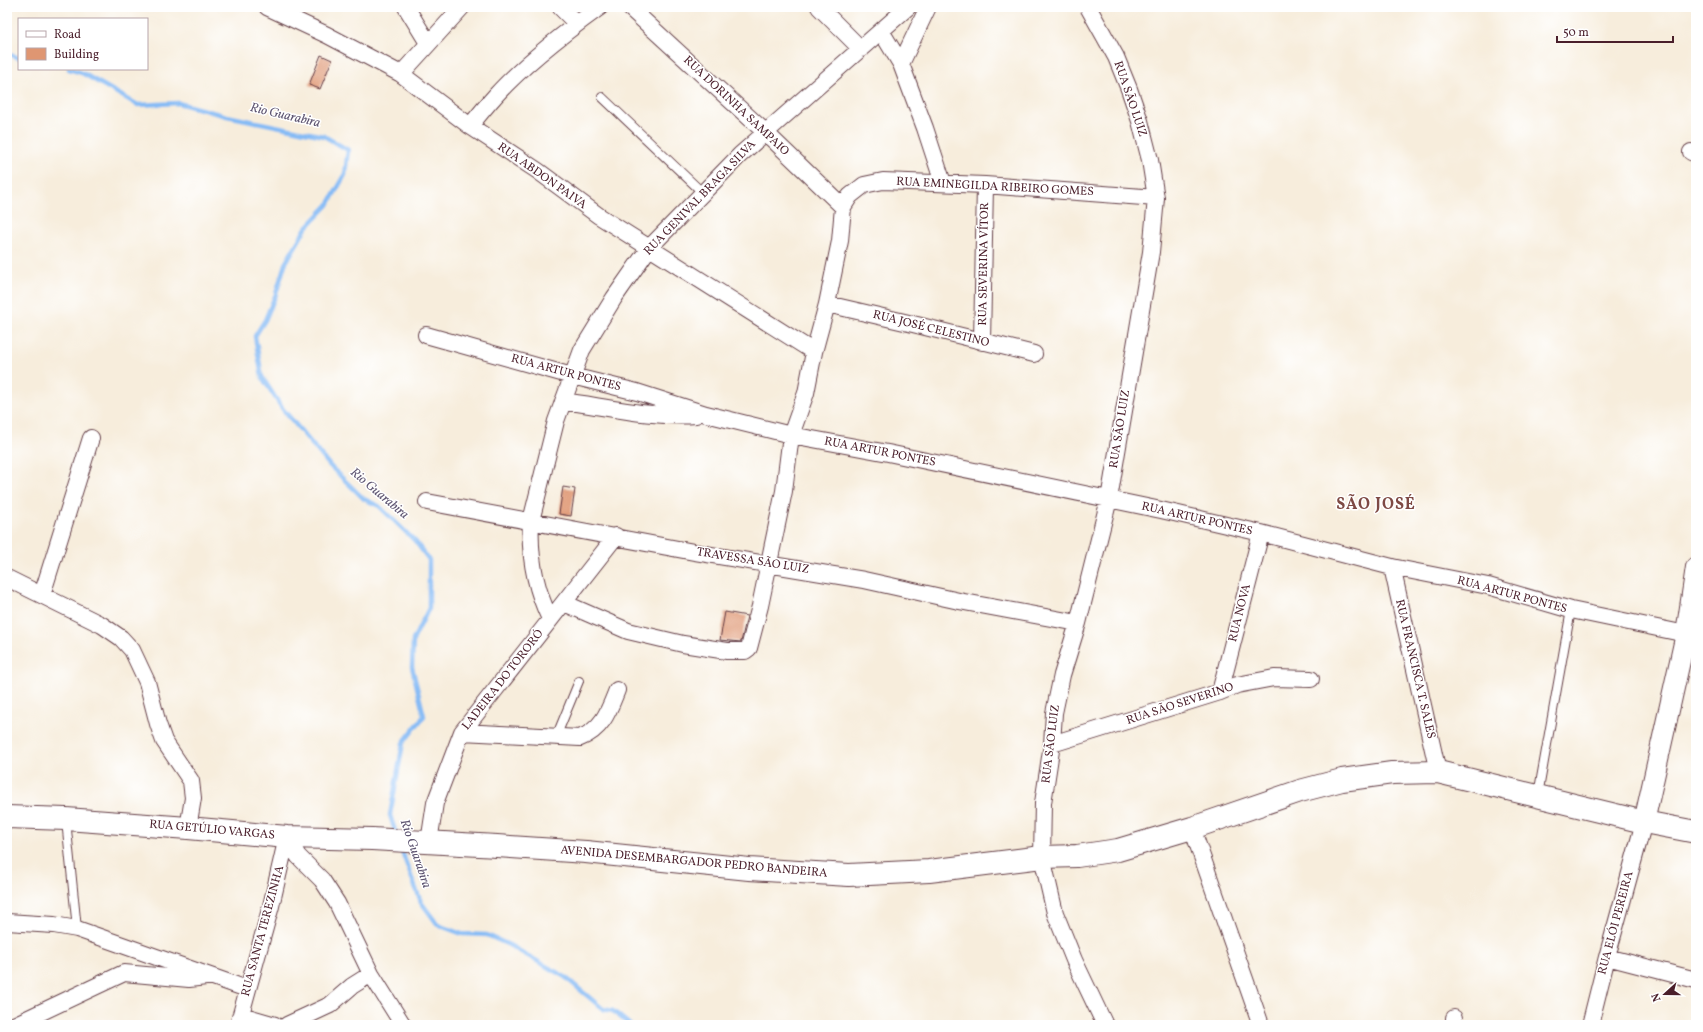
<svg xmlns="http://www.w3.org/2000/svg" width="1703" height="1032" viewBox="0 0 1703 1032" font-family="Vollkorn,serif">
	<rect width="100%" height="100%" fill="#fff"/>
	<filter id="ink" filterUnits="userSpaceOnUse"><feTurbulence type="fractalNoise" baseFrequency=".025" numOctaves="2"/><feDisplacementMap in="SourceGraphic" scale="8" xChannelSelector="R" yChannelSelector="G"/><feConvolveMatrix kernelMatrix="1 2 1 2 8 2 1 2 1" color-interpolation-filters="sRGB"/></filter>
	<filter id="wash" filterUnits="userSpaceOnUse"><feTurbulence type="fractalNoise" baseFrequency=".012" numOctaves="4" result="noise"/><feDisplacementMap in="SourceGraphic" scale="16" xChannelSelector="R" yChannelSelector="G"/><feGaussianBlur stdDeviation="0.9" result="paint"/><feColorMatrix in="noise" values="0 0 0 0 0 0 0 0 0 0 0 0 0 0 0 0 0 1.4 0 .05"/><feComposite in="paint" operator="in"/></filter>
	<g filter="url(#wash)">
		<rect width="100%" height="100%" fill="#f7eddc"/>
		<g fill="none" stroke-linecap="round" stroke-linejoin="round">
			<path stroke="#86bbf5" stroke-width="4.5" d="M7,53L19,58
				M69,69L82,73L138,105L178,103L227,116L324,136L348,150L345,175L328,205L306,228L285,264L276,294L265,320L255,336L262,377L282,408L331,467L364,499L379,506L415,541L429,560V608L413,640L412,667L424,716L403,743L390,815L396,834
				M400,847L421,902L438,925L462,934L487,935L509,945L565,977L603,1009L613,1011L630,1025"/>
		</g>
		<g id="blocks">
			<path fill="#df9672" d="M321,55L332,60L320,89L309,85Z
				M563,487L575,489L571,516L559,514Z
				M725,612L747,616L741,642L720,640Z"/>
		</g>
	</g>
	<g filter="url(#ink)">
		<use href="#blocks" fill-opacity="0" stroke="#643e46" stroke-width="1"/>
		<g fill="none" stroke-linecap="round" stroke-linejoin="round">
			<defs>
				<path id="service" d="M602,97L702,192
					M556,737L579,681
					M1538,795L1571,610
					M66,820L77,929"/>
				<path id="minor" d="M267,7L327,35L401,74L470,126L538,171L599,216L814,352
					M406,7L428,43
					M560,7L577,24
					M629,7L765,132L843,207
					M819,7L861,49
					M1088,7L1116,57L1129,89L1140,121L1150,160L1156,198L1151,252L1109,499L1078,623L1062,675L1054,713L1052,744L1043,803L1042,857L1055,913L1074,960L1105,1025
					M881,31L901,64L925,128L943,183
					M901,64L928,7
					M401,74L462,7
					M470,126C478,116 487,105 496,95C526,62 564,33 600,7
					M1691,152L1696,154
					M827,304L913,324L1034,354
					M426,335L572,376L637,392L706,414L791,435L888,453L1161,510L1261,533L1392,567L1488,586L1571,610L1686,634
					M982,342L985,185
					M563,401C607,407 652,418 696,415
					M427,502L694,552L864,580L959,601L1078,623
					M1392,567L1438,772
					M7,578L102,625L121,638L132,650L147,682L158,724L164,741L191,781L193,798L188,828
					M42,595L91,438
					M564,603L628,631L683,644L727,651H745L749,648L760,606L784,491L791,435L806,393L814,352L827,304L840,241L843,207L850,196L864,185L883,181L985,185L1156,198
					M550,619C535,588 529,555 531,521L556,421L582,350L614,298L649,248L740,155L908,7
					M1220,692L1261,533
					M462,732L580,738C603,729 609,710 617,690
					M1052,744L1220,692L1237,685L1274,678L1311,679
					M1192,828L1261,1025
					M287,837L298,856L322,880L337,903L371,974L403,1025
					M429,842L435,803L462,732L616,536
					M7,922L54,925L77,929L247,989
					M1607,957L1696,980
					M241,1015L275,1025
					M14,1025L124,973L189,979L206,977
					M238,1025L271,906L287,837
					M287,1025L330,1005L352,986L371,974
					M1454,1025V1018
					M1590,1025L1607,957L1644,822"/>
				<path id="tertiary" d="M1644,822L1686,634L1696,567"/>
				<path id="secondary" d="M7,817L66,819L188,828L287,837L372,839L497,846L586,852L749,869L849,875L929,871L1042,857L1077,856L1118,850L1192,828L1300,791L1342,780L1392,773L1438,772L1644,822L1696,832"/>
			</defs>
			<use href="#service" stroke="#643e46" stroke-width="10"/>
			<use href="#minor" stroke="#643e46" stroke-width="18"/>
			<use href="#tertiary" stroke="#643e46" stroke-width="22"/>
			<use href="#secondary" stroke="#643e46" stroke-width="24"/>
			<use href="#service" stroke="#fff" stroke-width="8"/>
			<use href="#minor" stroke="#fff" stroke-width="16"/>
			<use href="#tertiary" stroke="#fff" stroke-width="20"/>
			<use href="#secondary" stroke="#fff" stroke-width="22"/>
		</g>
	</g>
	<g text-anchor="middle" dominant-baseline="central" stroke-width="3" stroke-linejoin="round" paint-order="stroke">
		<g font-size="12" fill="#4a1f2b" stroke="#fff">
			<text transform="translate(1130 99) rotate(71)">RUA SÃO LUIZ</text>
			<text transform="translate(736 106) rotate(43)">RUA DORINHA SAMPAIO</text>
			<text transform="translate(542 176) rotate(35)">RUA ABDON PAIVA</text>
			<text transform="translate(995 187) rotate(3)">RUA EMINEGILDA RIBEIRO GOMES</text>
			<text transform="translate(700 198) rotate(-46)">RUA GENIVAL BRAGA SILVA</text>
			<text transform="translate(984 264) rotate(-89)">RUA SEVERINA VÍTOR</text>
			<text transform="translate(931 329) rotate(14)">RUA JOSÉ CELESTINO</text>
			<text transform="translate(566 373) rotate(15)">RUA ARTUR PONTES</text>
			<text transform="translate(1120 429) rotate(-81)">RUA SÃO LUIZ</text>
			<text transform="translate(880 452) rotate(11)">RUA ARTUR PONTES</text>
			<text transform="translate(1197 519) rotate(13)">RUA ARTUR PONTES</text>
			<text transform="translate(753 561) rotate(9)">TRAVESSA SÃO LUIZ</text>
			<text transform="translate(1512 595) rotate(15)">RUA ARTUR PONTES</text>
			<text transform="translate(1240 613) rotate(-76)">RUA NOVA</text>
			<text transform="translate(1415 669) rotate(77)">RUA FRANCISCA T. SALES</text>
			<text transform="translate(503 680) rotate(-52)">LADEIRA DO TORORÓ</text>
			<text transform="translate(1180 704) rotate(-18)">RUA SÃO SEVERINO</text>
			<text transform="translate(1051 744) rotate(-83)">RUA SÃO LUIZ</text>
			<text transform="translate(212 830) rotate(5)">RUA GETÚLIO VARGAS</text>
			<text transform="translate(694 862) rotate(5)">AVENIDA DESEMBARGADOR PEDRO BANDEIRA</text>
			<text transform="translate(1616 923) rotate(-75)">RUA ELÓI PEREIRA</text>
			<text transform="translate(263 931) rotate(-75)">RUA SANTA TEREZINHA</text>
		</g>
		<g font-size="13" font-style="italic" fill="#5f5672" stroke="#fff">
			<text transform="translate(285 116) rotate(13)">Rio Guarabira</text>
			<text transform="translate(379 494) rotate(40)">Rio Guarabira</text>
			<text transform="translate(415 854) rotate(71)">Rio Guarabira</text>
		</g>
		<g font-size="16" font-weight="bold" letter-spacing="1" fill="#7e4944" stroke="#fff">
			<text x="1376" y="505">SÃO JOSÉ</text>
		</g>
	</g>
	<rect width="1703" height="1032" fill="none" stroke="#fff" stroke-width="24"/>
	<rect x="18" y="18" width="130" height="52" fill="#ffffff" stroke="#b7a5aa"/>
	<rect x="26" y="31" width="20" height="6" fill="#ffffff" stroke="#b7a5aa"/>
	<text x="54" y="38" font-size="12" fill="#4a1f2b">Road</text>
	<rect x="26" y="48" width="20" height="12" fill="#df9672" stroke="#b7a5aa"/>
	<text x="54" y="58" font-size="12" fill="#4a1f2b">Building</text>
	<g transform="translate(1665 994) rotate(249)" stroke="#ffffff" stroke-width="3" paint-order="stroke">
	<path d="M0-3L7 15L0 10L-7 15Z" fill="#4a1f2b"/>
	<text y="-6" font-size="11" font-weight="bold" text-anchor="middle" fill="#4a1f2b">N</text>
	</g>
	<path d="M1557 36v6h116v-6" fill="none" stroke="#4a1f2b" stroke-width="2"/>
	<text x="1563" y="36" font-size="12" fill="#4a1f2b" stroke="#ffffff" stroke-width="3" paint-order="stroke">50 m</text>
</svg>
